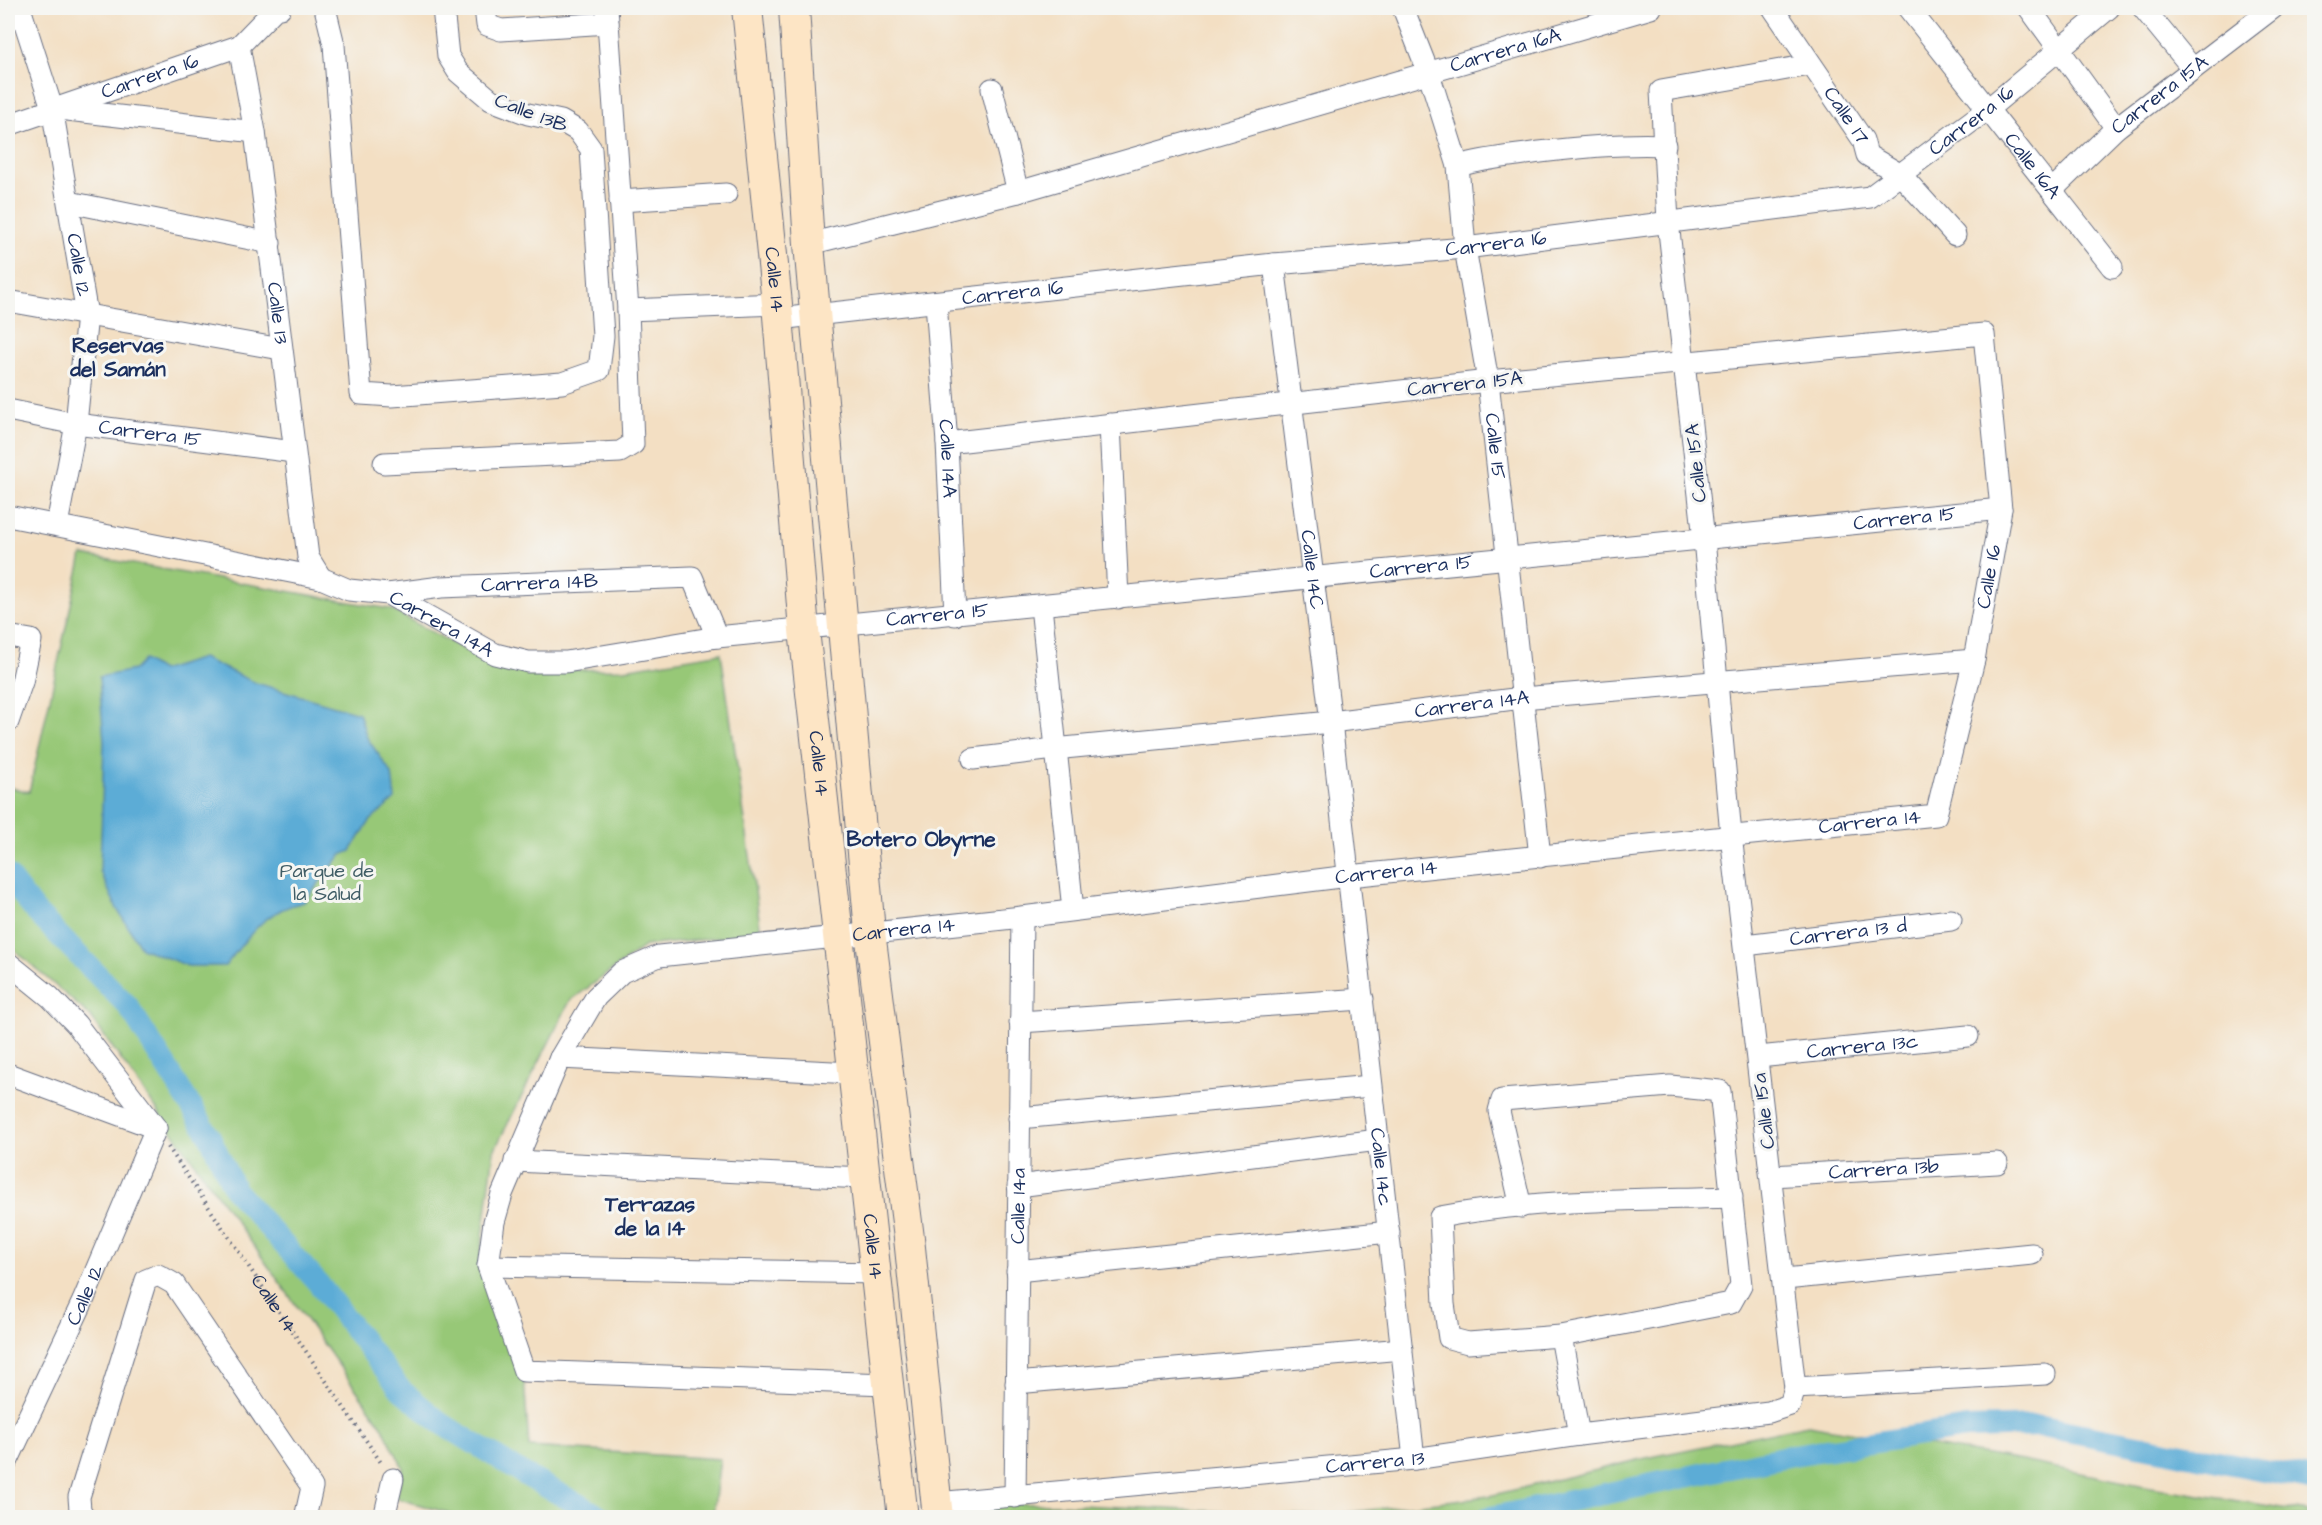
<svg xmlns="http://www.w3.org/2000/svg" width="2322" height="1525" viewBox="0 0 2322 1525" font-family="'Architects Daughter',sans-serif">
	<rect width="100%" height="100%" fill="#f6f6f2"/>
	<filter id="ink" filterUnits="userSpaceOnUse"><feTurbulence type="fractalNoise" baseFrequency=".0167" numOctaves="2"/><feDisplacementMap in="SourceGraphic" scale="12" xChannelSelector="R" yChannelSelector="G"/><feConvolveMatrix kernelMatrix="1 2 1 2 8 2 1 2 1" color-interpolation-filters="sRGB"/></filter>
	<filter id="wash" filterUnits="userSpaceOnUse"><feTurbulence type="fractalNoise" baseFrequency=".008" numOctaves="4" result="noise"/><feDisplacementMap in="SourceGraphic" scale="24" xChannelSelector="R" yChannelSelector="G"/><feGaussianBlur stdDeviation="1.35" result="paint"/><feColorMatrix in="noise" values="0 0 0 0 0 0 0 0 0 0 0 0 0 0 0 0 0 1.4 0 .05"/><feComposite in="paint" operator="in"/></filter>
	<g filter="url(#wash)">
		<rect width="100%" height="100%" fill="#f3dfc3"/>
		<path fill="#97c877" stroke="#597c6a" stroke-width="1.5" d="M82,555L390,609L503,671L624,669L721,653L761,933L645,946L570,1001L494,1151L479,1267L524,1378L529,1447L720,1459L713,1515L739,1517H455L452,1514L396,1498L403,1468L382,1426L90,1016L8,944V787L29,792Z
			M1808,1425L2017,1460L2150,1487L2314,1513V1517L938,1518L937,1503L1056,1504L1319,1516L1489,1496L1646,1458Z"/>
		<path fill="#5bacd6" stroke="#3b6e9a" stroke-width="1.5" d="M202,658L256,683L359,713L367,738L392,774L395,799L370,821L351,851L341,855L304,902C263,911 250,935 225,966H188L141,948L117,909L100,871L104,741L99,677L134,670L144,660L161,671Z"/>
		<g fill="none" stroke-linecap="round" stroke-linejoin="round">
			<path stroke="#5bacd6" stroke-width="22" d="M8,876L34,910L128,1006L209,1135L235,1190L318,1283L401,1390L441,1423L525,1475L603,1518
				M1487,1518L1793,1455L1967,1428L2042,1426L2314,1480"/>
		</g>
	</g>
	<g filter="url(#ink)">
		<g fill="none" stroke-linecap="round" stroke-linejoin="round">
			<defs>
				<g id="minor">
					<path id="s2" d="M20,8L52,108L87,315L76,424L57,525"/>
					<path d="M325,8L334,45L361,394L392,396L562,383L599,370L603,336L591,149L578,131L561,121L528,114L491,100L458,72L448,56L443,8"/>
					<path d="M485,8L487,25L501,30L608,23"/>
					<path id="s3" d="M1403,8L1429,74L1458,166L1465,248L1488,381L1540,857"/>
					<path id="s4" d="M1773,8L1863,140L1867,155L1901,175L1955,235"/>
					<path id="s5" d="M1908,8L2112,267"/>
					<path d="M2029,8L2116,128"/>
					<path d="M2143,8L2193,69"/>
					<path id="s6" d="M239,46L255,132L308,557L321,578"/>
					<path d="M992,89L1018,192"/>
					<path d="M59,109L255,132"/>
					<path id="s7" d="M8,125L239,46L275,9L280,8"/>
					<path d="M1458,166C1485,158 1513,156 1540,152C1582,147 1623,143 1665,145"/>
					<path id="s8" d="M2052,190L2116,128L2273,8"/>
					<path d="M620,201L726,194"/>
					<path d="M69,202L270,243"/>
					<path id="s9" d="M809,244L1018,192L1651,8"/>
					<path id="s10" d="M1274,264L1331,722L1414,1459"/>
					<path d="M8,301L281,349"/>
					<path id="s11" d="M936,303L947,443L955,615"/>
					<path d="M628,310L777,304"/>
					<path id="s12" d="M778,319L1274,264L1465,248L1870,197L1988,109L2109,8"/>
					<path id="s13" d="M8,410L76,424L294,452"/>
					<path d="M1110,424L1118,598"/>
					<path d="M384,463L620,452L633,444L628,310L607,8"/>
					<path id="s14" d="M8,516L321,578L349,590L388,594L495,654L528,662H566L717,637L2001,509"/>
					<path id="s15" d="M388,594L441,587L692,577L717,637"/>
					<path d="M1041,606L1073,910"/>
					<path d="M8,636L31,640L22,682L8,722"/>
					<path id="s16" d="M973,759L1054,749L1331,722L1522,698L1974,660"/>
					<path id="s17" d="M1745,945L1951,920"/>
					<path d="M8,963L50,997L76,1024L156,1128"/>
					<path d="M1020,1022L1363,999"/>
					<path id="s18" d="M1758,1057L1968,1036"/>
					<path d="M560,1058L852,1073"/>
					<path d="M8,1074L155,1128"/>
					<path d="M1019,1118L1371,1086"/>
					<path d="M515,1161L863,1178"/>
					<path id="s19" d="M1772,1176L1997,1163"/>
					<path d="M1018,1186L1378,1140"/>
					<path d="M1521,1207L1499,1111L1502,1100L1670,1086L1720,1091L1741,1285L1731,1303L1561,1336L1579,1435"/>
					<path d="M488,1266L877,1273"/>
					<path d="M1017,1271L1389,1232"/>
					<path d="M1785,1279L2032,1254"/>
					<path d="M1561,1336L1468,1343L1449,1338L1444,1304L1440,1217C1536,1199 1635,1200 1732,1197"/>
					<path d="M1016,1383L1402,1349"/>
					<path id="s20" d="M887,1384L524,1371L488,1266L494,1222L502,1194L560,1058L596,997L622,972L659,956L1022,917L1349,876L1936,815L1974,660L2001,509L1984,334L1488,381L947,443"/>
					<path d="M1795,1388L2045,1374"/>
					<path id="s21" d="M8,1460L83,1301L156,1128"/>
					<path id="s22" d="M1015,1497L1022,917"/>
					<path id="s23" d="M937,1503L1414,1459L1579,1435L1769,1412L1790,1405L1795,1388L1731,835L1704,539L1668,222L1661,91L1810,65"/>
					<path d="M85,1518L80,1510L79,1497L146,1280L158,1275L174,1284L312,1487L305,1518"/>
					<path d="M384,1518L393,1479"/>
				</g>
				<g id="secondary">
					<path id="s24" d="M747,8L777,304L804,630L903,1518"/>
					<path d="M794,8L809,244L870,932L909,1238L938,1518"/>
				</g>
			</defs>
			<use href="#minor" stroke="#676d81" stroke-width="23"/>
			<use href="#secondary" stroke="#676d81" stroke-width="32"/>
			<path stroke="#676d81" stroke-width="4" stroke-dasharray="1.5 4.5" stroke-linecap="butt" id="s1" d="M168,1147L382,1464"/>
			<use href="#minor" stroke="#fff" stroke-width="21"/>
			<use href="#secondary" stroke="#fde5c5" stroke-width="30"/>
		</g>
	</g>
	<g text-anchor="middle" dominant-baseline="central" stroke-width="6" stroke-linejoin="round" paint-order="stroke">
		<g font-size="20" fill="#1b2f5e" stroke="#f6f6f2">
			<text stroke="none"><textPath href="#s9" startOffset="723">Carrera 16A</textPath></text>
			<text stroke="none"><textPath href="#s7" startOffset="150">Carrera 16</textPath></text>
			<text stroke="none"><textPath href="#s8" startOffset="144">Carrera 15A</textPath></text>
			<text transform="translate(531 113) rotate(21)">Calle 13B</text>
			<text stroke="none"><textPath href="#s4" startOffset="130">Calle 17</textPath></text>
			<text stroke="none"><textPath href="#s12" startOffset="1226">Carrera 16</textPath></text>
			<text stroke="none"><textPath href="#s5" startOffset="201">Calle 16A</textPath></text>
			<text stroke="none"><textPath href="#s12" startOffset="722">Carrera 16</textPath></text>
			<text stroke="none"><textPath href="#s2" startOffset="264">Calle 12</textPath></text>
			<text stroke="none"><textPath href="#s24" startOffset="273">Calle 14</textPath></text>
			<text stroke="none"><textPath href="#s12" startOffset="236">Carrera 16</textPath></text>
			<text stroke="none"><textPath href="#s6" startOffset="270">Calle 13</textPath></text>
			<text transform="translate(1465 384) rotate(-6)">Carrera 15A</text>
			<text stroke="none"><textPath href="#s13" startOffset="144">Carrera 15</textPath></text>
			<text stroke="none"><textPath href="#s3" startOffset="450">Calle 15</textPath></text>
			<text stroke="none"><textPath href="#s11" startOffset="156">Calle 14A</textPath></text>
			<text transform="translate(1696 463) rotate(-96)">Calle 15A</text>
			<text stroke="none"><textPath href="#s14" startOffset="1930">Carrera 15</textPath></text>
			<text stroke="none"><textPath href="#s14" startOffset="1444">Carrera 15</textPath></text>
			<text stroke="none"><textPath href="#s10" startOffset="308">Calle 14C</textPath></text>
			<text stroke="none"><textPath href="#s20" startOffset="2372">Calle 16</textPath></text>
			<text stroke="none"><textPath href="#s15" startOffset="152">Carrera 14B</textPath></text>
			<text stroke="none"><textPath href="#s14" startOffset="958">Carrera 15</textPath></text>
			<text stroke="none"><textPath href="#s14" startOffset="450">Carrera 14A</textPath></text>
			<text stroke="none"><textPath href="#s16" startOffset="502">Carrera 14A</textPath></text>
			<text stroke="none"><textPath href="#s24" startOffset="759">Calle 14</textPath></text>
			<text stroke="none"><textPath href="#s20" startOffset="2061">Carrera 14</textPath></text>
			<text stroke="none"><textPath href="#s20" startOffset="1575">Carrera 14</textPath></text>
			<text stroke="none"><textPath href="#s20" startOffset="1089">Carrera 14</textPath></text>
			<text stroke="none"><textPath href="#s17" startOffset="104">Carrera 13 d</textPath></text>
			<text stroke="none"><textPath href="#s18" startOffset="105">Carrera 13c</textPath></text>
			<text transform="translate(1764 1111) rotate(-97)">Calle 15a</text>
			<text stroke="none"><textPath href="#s10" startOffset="909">Calle 14c</textPath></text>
			<text stroke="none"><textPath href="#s19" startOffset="112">Carrera 13b</textPath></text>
			<text stroke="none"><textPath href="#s22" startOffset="291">Calle 14a</textPath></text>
			<text stroke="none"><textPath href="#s24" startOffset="1245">Calle 14</textPath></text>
			<text stroke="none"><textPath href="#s21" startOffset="182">Calle 12</textPath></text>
			<text stroke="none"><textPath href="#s1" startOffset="189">Calle 14</textPath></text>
			<text stroke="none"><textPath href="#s23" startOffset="440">Carrera 13</textPath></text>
		</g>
		<g font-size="20" fill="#405d66" stroke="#f6f6f2">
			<text x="327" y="871">Parque de<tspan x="327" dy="23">la Salud</tspan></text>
		</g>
		<g font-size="21" font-weight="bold" fill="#1b2f5e" stroke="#f6f6f2">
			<text x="118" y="345">Reservas<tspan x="118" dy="24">del Samán</tspan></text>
			<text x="921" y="839">Botero Obyrne</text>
			<text x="650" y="1204">Terrazas<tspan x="650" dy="24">de la 14</tspan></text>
		</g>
	</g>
	<rect width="2322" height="1525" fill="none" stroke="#f6f6f2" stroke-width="30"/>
</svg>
